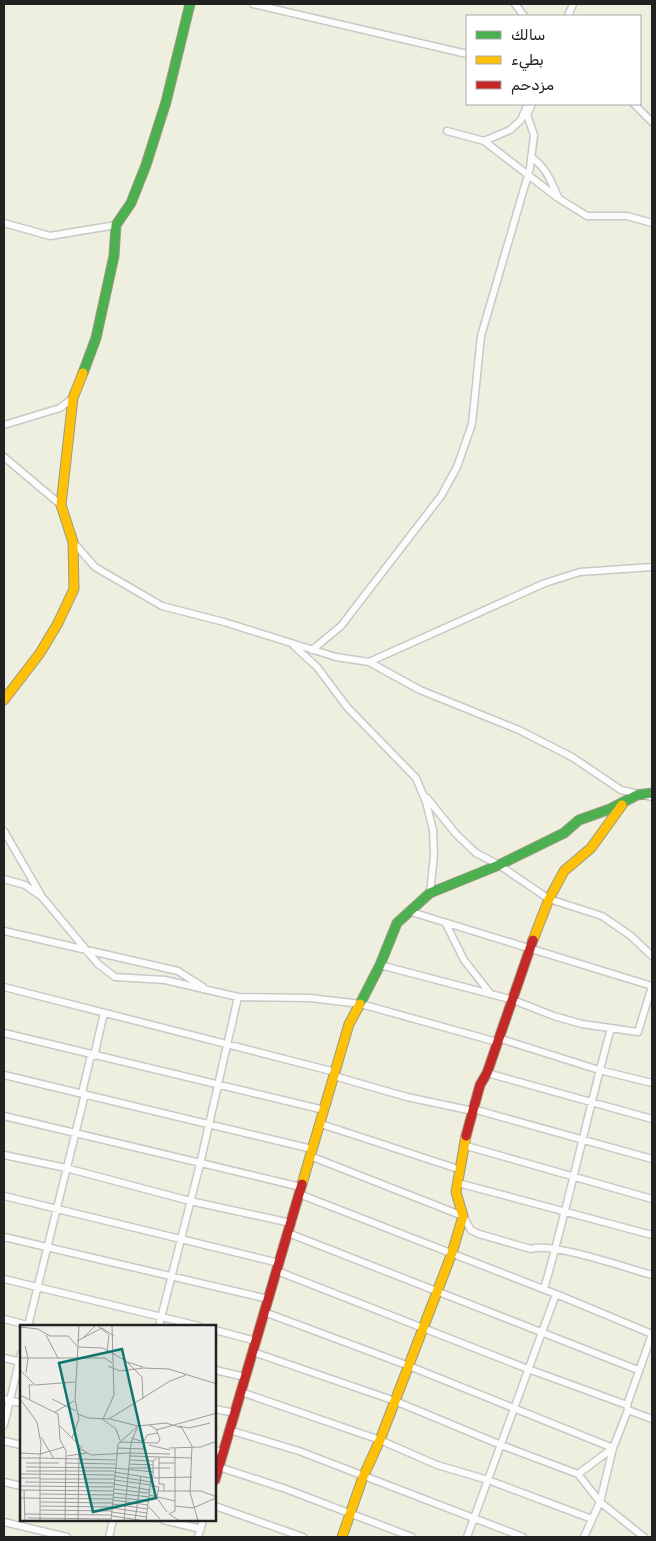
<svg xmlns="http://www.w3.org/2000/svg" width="656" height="1541" viewBox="0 0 656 1541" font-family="Rubik,Cairo,sans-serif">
	<rect width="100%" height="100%" fill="#f0eeeb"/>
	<path fill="#efefdf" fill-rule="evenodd" d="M4,4H652V1537H4ZM467,16H640V104H467ZM21,1326H215V1520H21Z"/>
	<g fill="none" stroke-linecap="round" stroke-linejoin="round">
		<defs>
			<path id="street" d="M253,4L467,54
				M515,4L524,16
				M568,16L573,4
				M634,104L652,122
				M447,131L484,141L510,130L521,120L526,108
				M484,141L558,198L587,216H627L652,223
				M531,157C546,167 551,181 558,197
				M4,223L50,236L116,225
				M4,425L60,408L73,398
				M4,457L61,505
				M73,542L95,567L162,606L224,622L336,657L369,662L545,583L580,572L652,567
				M294,646L317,667L347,707L416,778L426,802L433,830L434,855L430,893
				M312,650L341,626L441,496L457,467L472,424L481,336L530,168L534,135L527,115L532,104
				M369,662L420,690L519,730L572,757L621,790L652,797
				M427,798L456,834L476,853L499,865L549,899L602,916L631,936L652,956
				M4,831L41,895
				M4,879L25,885L42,897L98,964L115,977L165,980L238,997L310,998L361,1004L497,1042
				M408,911L652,986
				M446,924L464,960L490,993
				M4,931L178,971L203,987
				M380,965L513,1000L554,1016L582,1024L638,1032L652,986
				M4,987L335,1072
				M4,1033L324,1110
				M498,1038L599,1070L652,1083
				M94,1056L104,1013
				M487,1073L652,1119
				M4,1075L312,1149
				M334,1076L407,1097L473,1111
				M82,1093L91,1055
				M473,1109L652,1159
				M4,1116L301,1187
				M321,1124L458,1169
				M463,1145L652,1199
				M4,1155L66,1168L190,1201L291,1223
				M310,1156L463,1216L471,1230L479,1234L531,1249C552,1242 627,1268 652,1275
				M458,1183L652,1235
				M299,1194L556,1294L652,1334
				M4,1196L279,1263
				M288,1233L638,1370
				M4,1237L268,1299
				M277,1271L528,1369L627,1405
				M4,1279L199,1326
				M544,1289C569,1203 587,1115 611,1028
				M264,1312L409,1366L613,1448
				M4,1319L31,1326
				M28,1326L85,1094
				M159,1326L200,1164L238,997
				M215,1330L256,1341
				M253,1352L395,1401L501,1445L578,1474L613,1448
				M4,1358L21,1362
				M215,1370L245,1377
				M241,1392L380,1440L437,1465L488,1480L592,1519
				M4,1399L21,1403
				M215,1409L235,1413
				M628,1410L652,1419
				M4,1425L21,1354
				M229,1430L299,1451L523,1537
				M4,1441L21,1445
				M215,1450L223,1452
				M219,1467L286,1489L412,1537
				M578,1474L600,1502L644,1537
				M4,1482L21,1486
				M215,1506L303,1537
				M163,1520L201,1529
				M4,1522L67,1537
				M109,1537L113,1520
				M198,1537L203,1520
				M467,1537L556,1294
				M584,1537L600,1502L613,1448L628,1410L627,1405L652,1334"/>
			<path id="fast" d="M83,373L96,338L114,256L116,225L131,203L146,165L166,102L190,4
				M360,1004L380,965L397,923L430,893L499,865L564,833L579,820L610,809L637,795L652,793"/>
			<path id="slow" d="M4,700L40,653L58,623L74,589L73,542L61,505L73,398L83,373
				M533,940L549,899L564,871L591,848L622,805
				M302,1184L349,1024L360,1004
				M342,1537L363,1477L380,1440L452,1253L463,1216L456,1192L466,1136"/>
			<path id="jam" d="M466,1136L480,1085L487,1073L533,940
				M215,1480L302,1184"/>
		</defs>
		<use href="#street" stroke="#c9c8c7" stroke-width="9"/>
		<use href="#fast" stroke="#999a82" stroke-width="11"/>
		<use href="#slow" stroke="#999a82" stroke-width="11"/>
		<use href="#jam" stroke="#999a82" stroke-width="11"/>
		<use href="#street" stroke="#fdfcfc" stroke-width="6"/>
		<use href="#fast" stroke="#4caf50" stroke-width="9"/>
		<use href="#slow" stroke="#ffc107" stroke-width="9"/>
		<use href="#jam" stroke="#c62828" stroke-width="9"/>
	</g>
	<g transform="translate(20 1325)">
		<rect width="196" height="196" fill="#f0eeeb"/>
		<path fill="none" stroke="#9e9c9b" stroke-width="1" d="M78,1L89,10L87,26M0,2L18,4L30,11H48L57,21M26,10L38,33M63,13L75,1M57,16L82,3L94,11M5,21L8,33L6,48M58,22L83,23L106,36L122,52L123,74M0,33H85L92,38M107,37L123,42M88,41L100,46L123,43L149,44L197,59M0,45L15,60L55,57M0,70L38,89L39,100L62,123M0,74L17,97L21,119L20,133H0M10,74L9,60H13M32,74L56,86M35,87L54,76M58,89L68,93L89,94L150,56L166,50M82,94L96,104L100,115M83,94L94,70L92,1M90,94L118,101M39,100L40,115L46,126L45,196M159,101L169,103L190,98M136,105L197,88M21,112L34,134M52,113L59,94L55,75L59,1M124,116L127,110L137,108M99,117L138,118L140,114L136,104L129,100M129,120L150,125M97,123L123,124L124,117L111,113M149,123L181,122L197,116M155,123V186L149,189L160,196M0,128L20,129L44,122M110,128L150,129M47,131L67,128M110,131L172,133M139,132V159H144V166M109,135L133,136M6,138H39M45,138L95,139M139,138H155M109,139L133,140M6,142L94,143M94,143L134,147M109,143H150M6,146H94M94,147L131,153L172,152M0,149L94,150M94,151L131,157M133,152V136L137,133M0,153H20M20,154H94M94,155L131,160M5,157L94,158M93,159L130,165M0,161L93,162M131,161L139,162L138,166H181L197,172M93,164L127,168L130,165M0,165L93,166M4,165L5,196M138,166L137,173L147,187M93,168L130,172M20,169L93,170M129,170L155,176M93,172L129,176M0,173L93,174M93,175L128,180M20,177L92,178M92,179L128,184M20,181L92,182M155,181L173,183L196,173M129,182L140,194M92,183L127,188M20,185L92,186M92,187L127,192M4,189L92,190M92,191L126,196M8,193L91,194M20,196V133L95,135M58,196L59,123L71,130L110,128M91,196L98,119L118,101L146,98L162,103L172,121L170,167L178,196M104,196L111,118L117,103M115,196L121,151M126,196L131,153"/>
		<path fill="#0f766e" fill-opacity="0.15" stroke="#0f766e" stroke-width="2.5" d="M102,24L136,173L73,187L39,38Z"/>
		<rect width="196" height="196" fill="none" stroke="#222" stroke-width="2.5"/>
	</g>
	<rect width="656" height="1541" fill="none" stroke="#222222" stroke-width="10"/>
	<rect x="466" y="15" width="175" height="90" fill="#ffffff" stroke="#a7a7a7"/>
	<rect x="476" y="31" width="25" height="8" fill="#4caf50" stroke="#a7a7a7"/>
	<text x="511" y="40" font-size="15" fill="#222222">سالك</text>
	<rect x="476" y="56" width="25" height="8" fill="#ffc107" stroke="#a7a7a7"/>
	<text x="511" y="65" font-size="15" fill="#222222">بطيء</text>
	<rect x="476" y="81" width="25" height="8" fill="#c62828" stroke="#a7a7a7"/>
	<text x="511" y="90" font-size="15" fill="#222222">مزدحم</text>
</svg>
